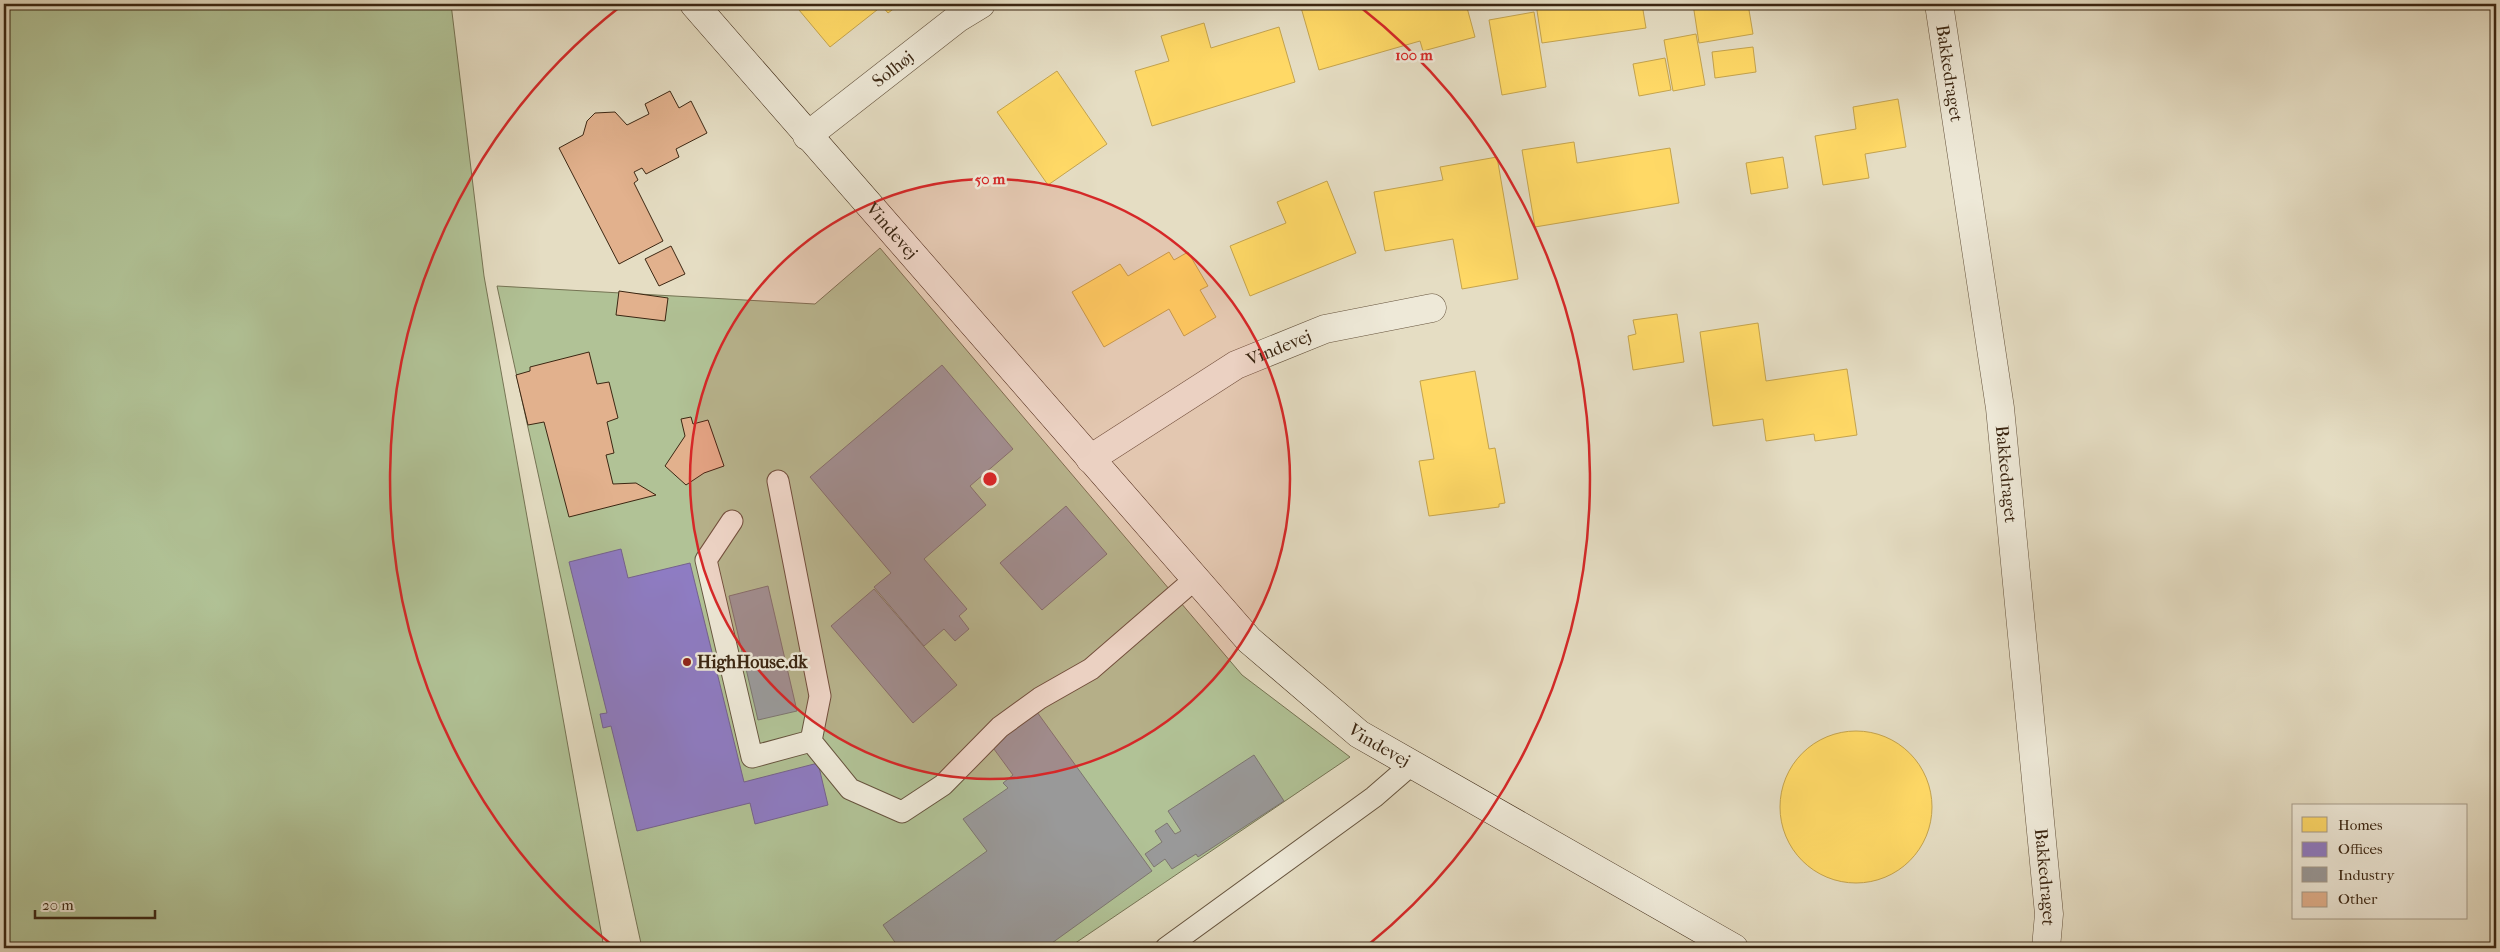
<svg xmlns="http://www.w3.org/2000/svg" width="2500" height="952" viewBox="0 0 2500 952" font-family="'IM FELL French Canon',serif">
	<rect width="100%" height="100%" fill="#e5ddc3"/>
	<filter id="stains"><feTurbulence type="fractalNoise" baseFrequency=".004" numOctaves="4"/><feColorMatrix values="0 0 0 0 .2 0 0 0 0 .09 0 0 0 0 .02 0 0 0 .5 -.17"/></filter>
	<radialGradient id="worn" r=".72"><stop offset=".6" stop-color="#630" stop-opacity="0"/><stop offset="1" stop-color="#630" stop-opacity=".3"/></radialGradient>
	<path fill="#b1c296" stroke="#767454" d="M4,4H451L484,276L604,948H4Z
		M880,248L1242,675L1350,757L1068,948H642L497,286L815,304Z"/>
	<path fill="#ffd966" stroke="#c4a34d" d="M794,4H900L888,13L882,6L830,47Z
		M1300,4H1466L1475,37L1423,51L1420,41L1319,70Z
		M1536,4H1642L1646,28L1542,43Z
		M1693,4H1748L1753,34L1699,43Z
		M1534,12L1546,87L1502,95L1489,20Z
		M1204,23L1211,48L1279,27L1295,82L1152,126L1135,71L1169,61L1161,36Z
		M1696,34L1705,85L1673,91L1664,40Z
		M1753,47L1756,72L1715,78L1712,52Z
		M1665,58L1671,90L1639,96L1633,64Z
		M1057,71L1107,144L1048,185L997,112Z
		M1898,99L1906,147L1865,154L1869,178L1823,185L1815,136L1856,129L1853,107Z
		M1574,142L1577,163L1670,148L1679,203L1535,227L1522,150Z
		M1497,157L1518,279L1462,289L1453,239L1385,251L1374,192L1443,180L1440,167Z
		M1783,157L1788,188L1751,194L1746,163Z
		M1327,181L1356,253L1250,296L1230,246L1286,223L1277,202Z
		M1169,252L1174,260L1188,252L1208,286L1200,290L1216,317L1184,336L1169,309L1104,347L1072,292L1120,264L1128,276Z
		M1677,314L1684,362L1633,370L1628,336L1636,334L1633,320Z
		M1758,323L1766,381L1847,369L1857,435L1815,441L1814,434L1766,441L1763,419L1713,426L1700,332Z
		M1475,371L1489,449L1495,448L1505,503L1499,504V507L1429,516L1419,461L1434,459L1420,381Z
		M1780 807a76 76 0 1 1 152 0a76 76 0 1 1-152 0Z"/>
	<path fill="#8e7cc3" stroke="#75628e" d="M621,549L628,578L690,563L744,782L818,763L828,805L755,824L750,803L637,831L611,726L603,728L600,714L607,713L569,562Z"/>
	<path fill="#999" stroke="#7d7670" d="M942,365L1013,449L970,486L986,505L924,559L967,609L959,616L969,629L955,641L944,629L924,646L874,587L891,573L810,477Z
		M1066,506L1107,554L1042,610L1000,563Z
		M768,586L797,711L758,720L729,596Z
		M874,589L957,685L913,723L831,626Z
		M1037,712L1152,871L1045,948H899L883,925L987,851L963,819L1008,788L1003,783L1013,775L991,745Z
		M1254,755L1284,801L1198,857L1196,854L1172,869L1165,859L1154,867L1145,854L1162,842L1155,831L1167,823L1175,834L1181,831L1168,811Z"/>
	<path fill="#e2b18d" stroke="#3b2612" d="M670,91L679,108L691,101L707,133L676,149L679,157L646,174L642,168L634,172L638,180L634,183L663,241L619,264L559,148L583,135L587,121L595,113L615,112L627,125L649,114L645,104Z
		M671,246L685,274L659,286L645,259Z
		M619,291L668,298L665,321L616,315Z
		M589,352L597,384L609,382L618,418L607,422L614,453L606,455L613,484L636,483L656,495L569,517L544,422L528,425L516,375L530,371V367Z
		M691,417L693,424L708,420L724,466L704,473L686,485L665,466L685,436L681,419Z"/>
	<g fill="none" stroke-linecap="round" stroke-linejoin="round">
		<defs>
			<path id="lane" d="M732,521L706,560L752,757L811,741L820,696L778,481
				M811,741L850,789L902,812L943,785L1000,727L1040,698L1091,669L1195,579
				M1166,948L1374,797L1412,764"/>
			<g id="street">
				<path id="s1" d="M1939,4L2000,408L2049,914L2046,948"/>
				<path id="s2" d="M807,136L958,18L981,4"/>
				<path id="s3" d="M1090,459L1236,365L1325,329L1432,308"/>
			</g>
			<g id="secondary">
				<path id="s4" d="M694,4L1249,640L1359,734L1734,948"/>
			</g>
		</defs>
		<use href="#lane" stroke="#66543e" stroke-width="23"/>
		<use href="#street" stroke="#66543e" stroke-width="29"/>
		<use href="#secondary" stroke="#3b2612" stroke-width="29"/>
		<use href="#lane" stroke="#eee9d8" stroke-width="21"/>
		<use href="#street" stroke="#eee9d8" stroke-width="28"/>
		<use href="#secondary" stroke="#eee9d8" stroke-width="28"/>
	</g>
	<circle cx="990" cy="479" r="300" fill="#d62828" fill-opacity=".12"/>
	<g fill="none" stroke="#d62828" stroke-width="2.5">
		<circle cx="990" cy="479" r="300"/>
		<path d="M612 945A600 600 0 0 1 621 6M1359 6A600 600 0 0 1 1368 945"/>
	</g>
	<circle fill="#8f2418" stroke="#eee9d8" stroke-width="2" cx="687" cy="662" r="5"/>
	<g text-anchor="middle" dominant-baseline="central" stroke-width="5" stroke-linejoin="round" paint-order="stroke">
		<g font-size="18" fill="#3b2612" stroke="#eee9d8">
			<text stroke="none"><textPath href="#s2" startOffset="109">Solhøj</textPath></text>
			<text stroke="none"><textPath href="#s1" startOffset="70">Bakkedraget</textPath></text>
			<text stroke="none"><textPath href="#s4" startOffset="301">Vindevej</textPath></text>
			<text stroke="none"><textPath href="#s3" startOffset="220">Vindevej</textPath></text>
			<text stroke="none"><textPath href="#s1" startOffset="475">Bakkedraget</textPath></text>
			<text stroke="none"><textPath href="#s4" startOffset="1012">Vindevej</textPath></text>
			<text stroke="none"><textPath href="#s1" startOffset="880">Bakkedraget</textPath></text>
		</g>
		<g font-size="18" font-weight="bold" fill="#3b2612" stroke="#eee9d8" text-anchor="start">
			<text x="697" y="662">HighHouse.dk</text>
		</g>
	</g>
	<circle cx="990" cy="479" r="8" fill="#d62828" stroke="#eee9d8" stroke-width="2.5"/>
	<g font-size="15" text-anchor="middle" font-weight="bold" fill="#d62828" stroke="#eee9d8" stroke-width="5" stroke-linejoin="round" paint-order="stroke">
		<text x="1414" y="60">100 m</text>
		<text x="990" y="184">50 m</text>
	</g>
	<rect width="2500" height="952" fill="none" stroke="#e5ddc3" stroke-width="20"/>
	<rect x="5" y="5" width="2490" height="942" fill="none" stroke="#3b2612" stroke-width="2.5"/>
	<rect x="10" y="10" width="2480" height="932" fill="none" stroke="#3b2612"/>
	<rect x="2292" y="804" width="175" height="115" fill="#eee9d8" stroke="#a69b89"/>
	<rect x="2302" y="817" width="25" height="15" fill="#ffd966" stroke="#a69b89"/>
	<text x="2338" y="830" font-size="15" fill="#3b2612">Homes</text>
	<rect x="2302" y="842" width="25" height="15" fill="#8e7cc3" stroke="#a69b89"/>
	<text x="2338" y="854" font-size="15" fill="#3b2612">Offices</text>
	<rect x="2302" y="867" width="25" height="15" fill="#999999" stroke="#a69b89"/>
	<text x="2338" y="880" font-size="15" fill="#3b2612">Industry</text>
	<rect x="2302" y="892" width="25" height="15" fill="#e2b18d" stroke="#a69b89"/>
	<text x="2338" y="904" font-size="15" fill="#3b2612">Other</text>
	<path d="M35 910v8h120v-8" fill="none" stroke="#3b2612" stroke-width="2.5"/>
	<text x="42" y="910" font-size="15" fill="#3b2612" stroke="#eee9d8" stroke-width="4" paint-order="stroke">20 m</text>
	<rect width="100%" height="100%" filter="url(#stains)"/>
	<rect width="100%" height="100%" fill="url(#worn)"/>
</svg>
